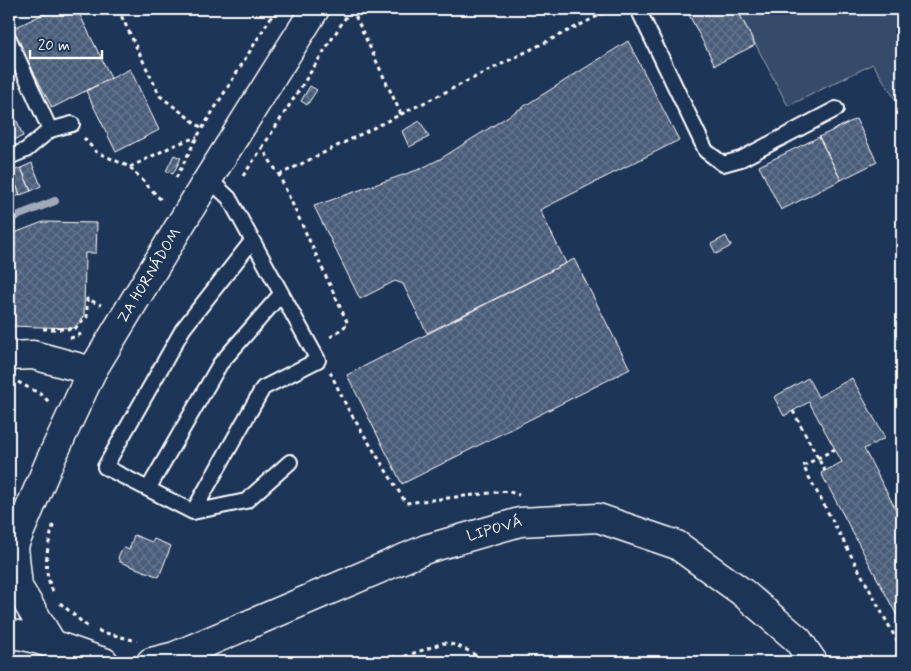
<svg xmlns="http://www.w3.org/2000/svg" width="911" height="671" viewBox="0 0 911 671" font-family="Mynerve,sans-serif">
	<defs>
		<pattern id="building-cross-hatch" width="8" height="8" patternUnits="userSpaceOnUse" patternTransform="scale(1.25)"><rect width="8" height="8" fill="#4a5d79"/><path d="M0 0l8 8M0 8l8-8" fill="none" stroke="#65758d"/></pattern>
	</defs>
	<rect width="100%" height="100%" fill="#1d3557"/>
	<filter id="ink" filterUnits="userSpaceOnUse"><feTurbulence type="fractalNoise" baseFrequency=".02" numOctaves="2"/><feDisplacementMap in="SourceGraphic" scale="10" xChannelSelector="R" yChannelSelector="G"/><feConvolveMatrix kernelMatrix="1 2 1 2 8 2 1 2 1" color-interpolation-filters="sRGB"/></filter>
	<g filter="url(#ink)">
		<path fill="#364b69" stroke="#9aa5b4" d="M737,9H902V110L873,64L788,106Z"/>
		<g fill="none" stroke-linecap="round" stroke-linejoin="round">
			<path stroke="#a0aab8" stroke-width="8" d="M9,219L55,201"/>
		</g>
		<path fill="url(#building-cross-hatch)" stroke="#fff" d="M54,9H77L111,78L52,108L12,29Z
			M686,9H737L755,45L715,65Z
			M628,41L679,140L540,210L566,263L427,333L403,284L395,281L360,299L314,206L420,169L440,159Z
			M130,69L159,130L116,152L86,91Z
			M310,86L317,90L307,105L301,101Z
			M9,104L15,116L9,118Z
			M15,116L23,136L12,141L9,132V118Z
			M856,119L877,162L841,180L819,137Z
			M420,121L429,137L409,147L402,131Z
			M819,137L841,180L781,210L759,166Z
			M174,155L181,158L173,174L166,171Z
			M32,163L41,186L31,191L21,168Z
			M21,168L31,191L20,195L11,172Z
			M11,172L20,195L10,199L9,194V173Z
			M43,222L97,223L96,253H85L84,317L74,328L9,326V235Z
			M726,236L731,246L716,254L711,244Z
			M574,259L630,369L402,484L347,375Z
			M808,378L818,397L852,378L885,438L864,449L902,521V625L821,473L842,462L809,402L784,416L774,397Z
			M134,535L152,542L154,539L171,546L159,577L120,562L118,558L121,550L125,548L129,550Z"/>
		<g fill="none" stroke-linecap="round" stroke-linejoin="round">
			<defs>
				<path id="lane" d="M638,9L706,151L723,164L741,159L836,109
					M9,39L50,130L72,124
					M9,157L26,150L50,130
					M208,178L229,198L318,360L263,388L193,512L105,467L183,329L252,241
					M148,489L220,364L281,294
					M193,512L246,501L290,462"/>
				<g id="street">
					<path d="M9,356L33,355L92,371"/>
					<path d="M14,547L18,587L53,645"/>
					<path id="s1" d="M9,557L50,461L92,371L205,184L315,9"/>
					<path d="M9,634C38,636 76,654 104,662"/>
					<path id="s2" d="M151,662L175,656L426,549L520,522L598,518L677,545L742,592L798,640L813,662"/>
				</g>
			</defs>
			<use href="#lane" stroke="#fff" stroke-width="18"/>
			<use href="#street" stroke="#fff" stroke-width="31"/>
			<path stroke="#fff" stroke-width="3" stroke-dasharray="4 4" stroke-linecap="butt" d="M118,9L160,96L202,128
				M352,9L401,114
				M84,138L96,152L130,167L163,202
				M262,148L351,9
				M130,167L177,144L197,137
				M279,175L612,9
				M243,176L262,148L279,175L348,324L328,339
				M176,178L197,137L276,9
				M43,329H75L87,317V299L101,305
				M70,338L78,336L84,331
				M330,372L348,409L406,503L507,491L519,495
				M18,382L42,395L50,403
				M793,411L825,471
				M835,449L803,466L902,650
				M53,591C41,568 48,546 54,522
				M60,603L89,628
				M98,631L137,641
				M397,659L443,643C459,644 472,652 484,662
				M370,662L394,657L401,661V662"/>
			<use href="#lane" stroke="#1d3557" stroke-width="14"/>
			<use href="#street" stroke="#1d3557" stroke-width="28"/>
		</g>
	</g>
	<g text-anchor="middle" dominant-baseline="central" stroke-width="4.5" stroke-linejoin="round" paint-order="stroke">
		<g font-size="15" fill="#fff" stroke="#1d3557">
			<text stroke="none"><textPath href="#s1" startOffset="315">ZA HORNÁDOM</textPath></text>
			<text stroke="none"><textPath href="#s2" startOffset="369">LIPOVÁ</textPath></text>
		</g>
	</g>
	<rect width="911" height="671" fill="none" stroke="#1d3557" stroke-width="30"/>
	<rect x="15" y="15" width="881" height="641" fill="none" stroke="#fff" stroke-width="2" filter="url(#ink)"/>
	<path d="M30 50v8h72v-8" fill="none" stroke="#ffffff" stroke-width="2.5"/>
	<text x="38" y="50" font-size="15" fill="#ffffff" stroke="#1d3557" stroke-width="4" paint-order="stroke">20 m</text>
</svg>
